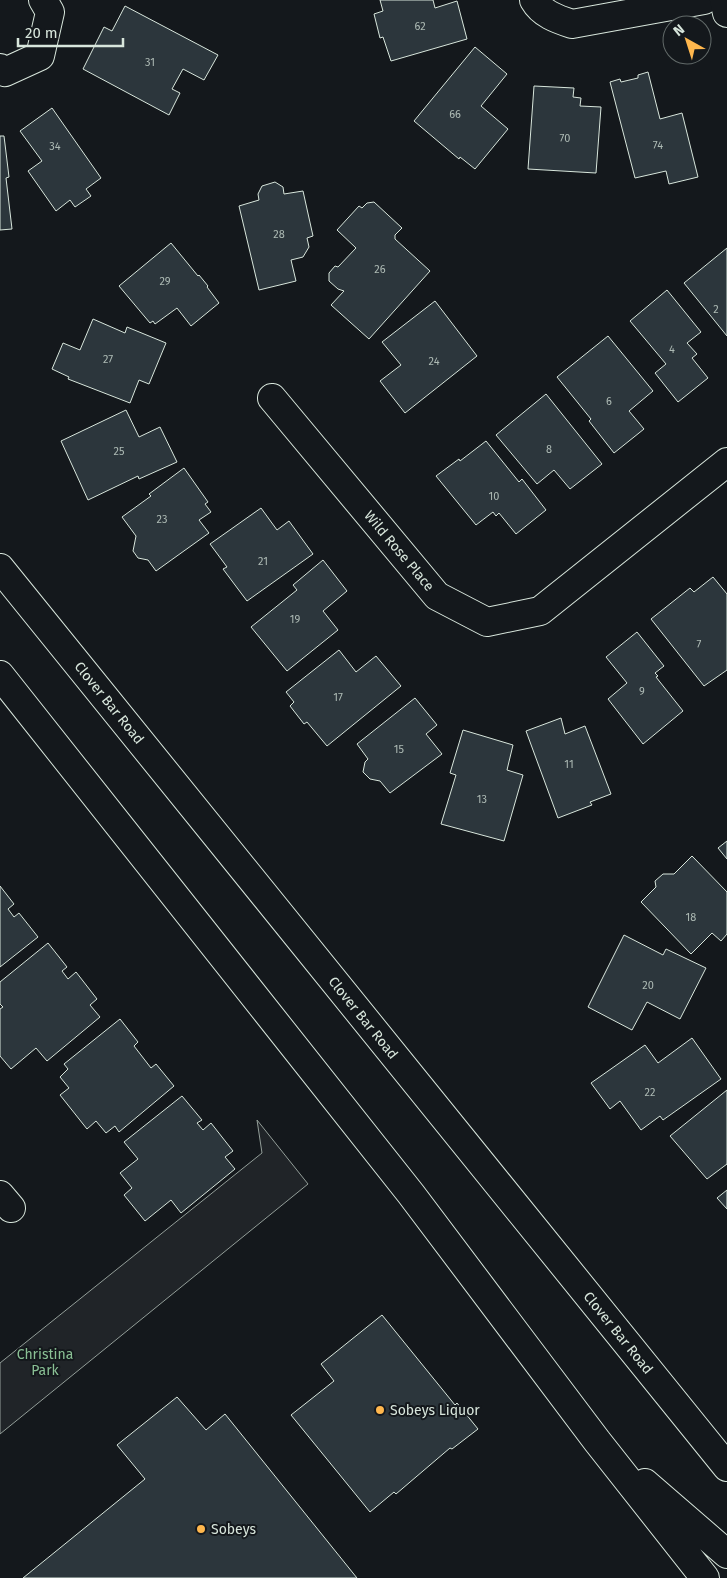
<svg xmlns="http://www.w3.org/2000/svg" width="727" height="1578" viewBox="0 0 727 1578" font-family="'Fira Sans',sans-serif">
	<rect width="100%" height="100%" fill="#14181c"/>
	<path fill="#202428" stroke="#939e99" d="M257,1120L308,1184L0,1434V1363L262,1153Z"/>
	<path fill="#2c363c" stroke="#d8e6dc" d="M380,0H433L435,8L457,1L467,39L391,61L383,37L380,38L374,14L383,11Z
		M125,6L218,55L204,80L183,69L172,89L180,93L169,115L83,69L104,27L112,31Z
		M475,47L507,74L481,106L508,129L475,169L460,157L459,159L414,121Z
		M648,72L660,119L682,113L698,177L669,184L666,171L635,178L610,82L620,79L621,82L638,78V75Z
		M534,86L574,88L573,97L581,98L580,106L601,107L596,173L528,169Z
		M52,108L101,178L86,189L91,196L75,207L70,200L56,211L28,171L42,161L20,131Z
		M0,136H4L9,177L6,178L12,229L0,230Z
		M275,182L283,187L284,194L303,191L313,236L307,238L309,247L303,257L291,260L296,281L259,290L239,206L259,200L258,194L262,186Z
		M374,202L402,228L395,235V239L430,271L369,339L331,305L344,291L338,289L329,281V273L335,266L338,267L356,248L337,230L359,206L362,208L367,203Z
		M171,243L198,276L199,275L208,286L207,287L219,303L191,326L177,308L155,324L153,321L150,323L119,286Z
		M727,248V336L684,283Z
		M667,290L701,332L687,343L697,354L692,358L708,378L678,402L655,373L666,364L630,321Z
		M435,301L477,356L405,413L380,381L401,365L382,342Z
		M93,319L125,333L127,327L166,343L149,384L139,380L130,403L68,379L69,377L52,369L63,343L80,350Z
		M608,336L653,391L629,411L644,429L614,453L589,421L591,419L557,377Z
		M546,394L602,464L570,489L554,470L537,484L496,435Z
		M126,410L139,437L160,427L177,462L139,479L138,476L88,500L61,441Z
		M486,441L519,482L522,479L546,510L516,534L499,513L496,516L493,512L476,525L436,476L459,459L460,461Z
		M184,468L208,502L205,504L211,512L199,520L209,533L156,571L148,560L138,558L133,551L136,536L122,517L151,496L149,494Z
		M261,508L277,530L289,521L313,554L247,601L223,569L227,567L210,544Z
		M323,560L347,591L323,611L338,630L287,671L251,627L297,590L293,585Z
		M713,577L727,594V670L704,686L651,619L690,588L694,592Z
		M637,632L664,666L655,673L658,676L656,677L683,711L643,744L608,699L627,683L606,657Z
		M339,650L356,672L376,656L401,686L327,746L307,722L304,724L290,706L294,702L286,692Z
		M415,698L437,725L426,734L442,754L390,793L380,781L370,779L363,772L365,762L368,759L357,744Z
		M561,718L565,734L585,726L611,794L590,802L592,805L558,818L526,731Z
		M463,730L513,745L507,770L523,775L504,841L441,824L456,775L450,773Z
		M727,841V859L718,848Z
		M692,856L727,892V934L721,941L712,933L691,954L641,902L656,887L655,881L663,874H674Z
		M0,886L14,904L8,909L14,917L19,913L38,937L0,967Z
		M624,935L663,955L666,949L706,968L680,1019L647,1002L632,1030L588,1007Z
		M48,943L67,967L62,971L68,979L76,972L97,999L90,1005L100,1017L47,1061L36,1048L11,1069L0,1056V1009L3,1007L0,1004V982Z
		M120,1019L138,1042L134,1046L151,1068L156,1064L174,1086L119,1132L115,1126L106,1133L96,1121L87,1129L60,1095L69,1088L60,1077L68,1069L64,1064Z
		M692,1038L721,1079L663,1120L660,1116L641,1130L620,1101L610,1109L591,1083L645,1045L658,1063Z
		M727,1090V1164L707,1179L670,1136Z
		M182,1096L202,1120L197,1123L203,1130L211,1123L233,1151L225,1157L235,1169L181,1213L171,1200L145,1221L124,1195L132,1188L120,1173L138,1159L124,1142Z
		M727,1190V1209L717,1198Z
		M382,1315L455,1405L457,1403L478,1429L452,1449L450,1448L396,1494L394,1492L370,1512L291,1415L334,1381L321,1364Z
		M177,1397L206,1430L225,1414L357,1578H23L145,1479L117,1445Z"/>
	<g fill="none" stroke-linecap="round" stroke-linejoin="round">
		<defs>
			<path id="minor" d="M534,0C542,14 557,19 572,24L704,0
				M0,68L5,72L40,56L50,12L43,0
				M272,398L437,596L487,622L540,611L727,462
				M0,1195L11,1208"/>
			<path id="tertiary" d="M724,0L727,13"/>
			<path id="secondary" d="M0,568L727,1467
				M0,675L411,1194L597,1441L705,1578
				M645,1483L727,1554"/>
		</defs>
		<use href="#minor" stroke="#d8e6dc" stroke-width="30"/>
		<use href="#tertiary" stroke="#d8e6dc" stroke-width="30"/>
		<use href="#secondary" stroke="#d8e6dc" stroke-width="30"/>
		<use href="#minor" stroke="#14181c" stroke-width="28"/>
		<use href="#tertiary" stroke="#14181c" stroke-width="28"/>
		<use href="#secondary" stroke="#14181c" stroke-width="28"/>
	</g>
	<g fill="#ffb74d" stroke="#14181c" stroke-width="2">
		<circle cx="380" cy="1410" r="5"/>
		<circle cx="201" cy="1529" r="5"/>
	</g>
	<g text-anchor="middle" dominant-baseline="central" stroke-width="4" stroke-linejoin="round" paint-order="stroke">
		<g font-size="11" fill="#adbab4">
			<text x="420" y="26">62</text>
			<text x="150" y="62">31</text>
			<text x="455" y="114">66</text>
			<text x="565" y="138">70</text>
			<text x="658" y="145">74</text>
			<text x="55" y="146">34</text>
			<text x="279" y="234">28</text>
			<text x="380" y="269">26</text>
			<text x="165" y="281">29</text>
			<text x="716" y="309">2</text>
			<text x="672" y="349">4</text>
			<text x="108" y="359">27</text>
			<text x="434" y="361">24</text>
			<text x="609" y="401">6</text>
			<text x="549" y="449">8</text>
			<text x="119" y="451">25</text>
			<text x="494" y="496">10</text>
			<text x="162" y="519">23</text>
			<text x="263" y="561">21</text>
			<text x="295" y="619">19</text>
			<text x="699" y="644">7</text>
			<text x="642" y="691">9</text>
			<text x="338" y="697">17</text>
			<text x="399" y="749">15</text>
			<text x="569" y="764">11</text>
			<text x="482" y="799">13</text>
			<text x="691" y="917">18</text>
			<text x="648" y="985">20</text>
			<text x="650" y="1092">22</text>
		</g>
		<g font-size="14" fill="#d8e6dc" stroke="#14181c">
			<text transform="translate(399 551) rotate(50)">Wild Rose Place</text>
			<text transform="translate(109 703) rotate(51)">Clover Bar Road</text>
			<text transform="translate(363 1018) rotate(51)">Clover Bar Road</text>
			<text transform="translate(618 1333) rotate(51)">Clover Bar Road</text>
		</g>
		<g font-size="14" fill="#8ac095" stroke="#14181c">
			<text x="45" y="1354">Christina<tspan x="45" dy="16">Park</tspan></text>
		</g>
		<g font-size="14" fill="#d8e6dc" stroke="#14181c" text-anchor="start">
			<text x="390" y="1410">Sobeys Liquor</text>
			<text x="211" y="1529">Sobeys</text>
		</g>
	</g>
	<g transform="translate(687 40) rotate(321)"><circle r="24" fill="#14181c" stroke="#626a69"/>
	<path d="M0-4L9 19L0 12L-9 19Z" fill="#ffb74d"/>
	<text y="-8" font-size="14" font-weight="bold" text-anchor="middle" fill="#d8e6dc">N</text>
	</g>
	<path d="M18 38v8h105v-8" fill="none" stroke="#d8e6dc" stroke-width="2.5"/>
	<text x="25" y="38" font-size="15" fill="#d8e6dc" stroke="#14181c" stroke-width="4" paint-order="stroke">20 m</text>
</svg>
